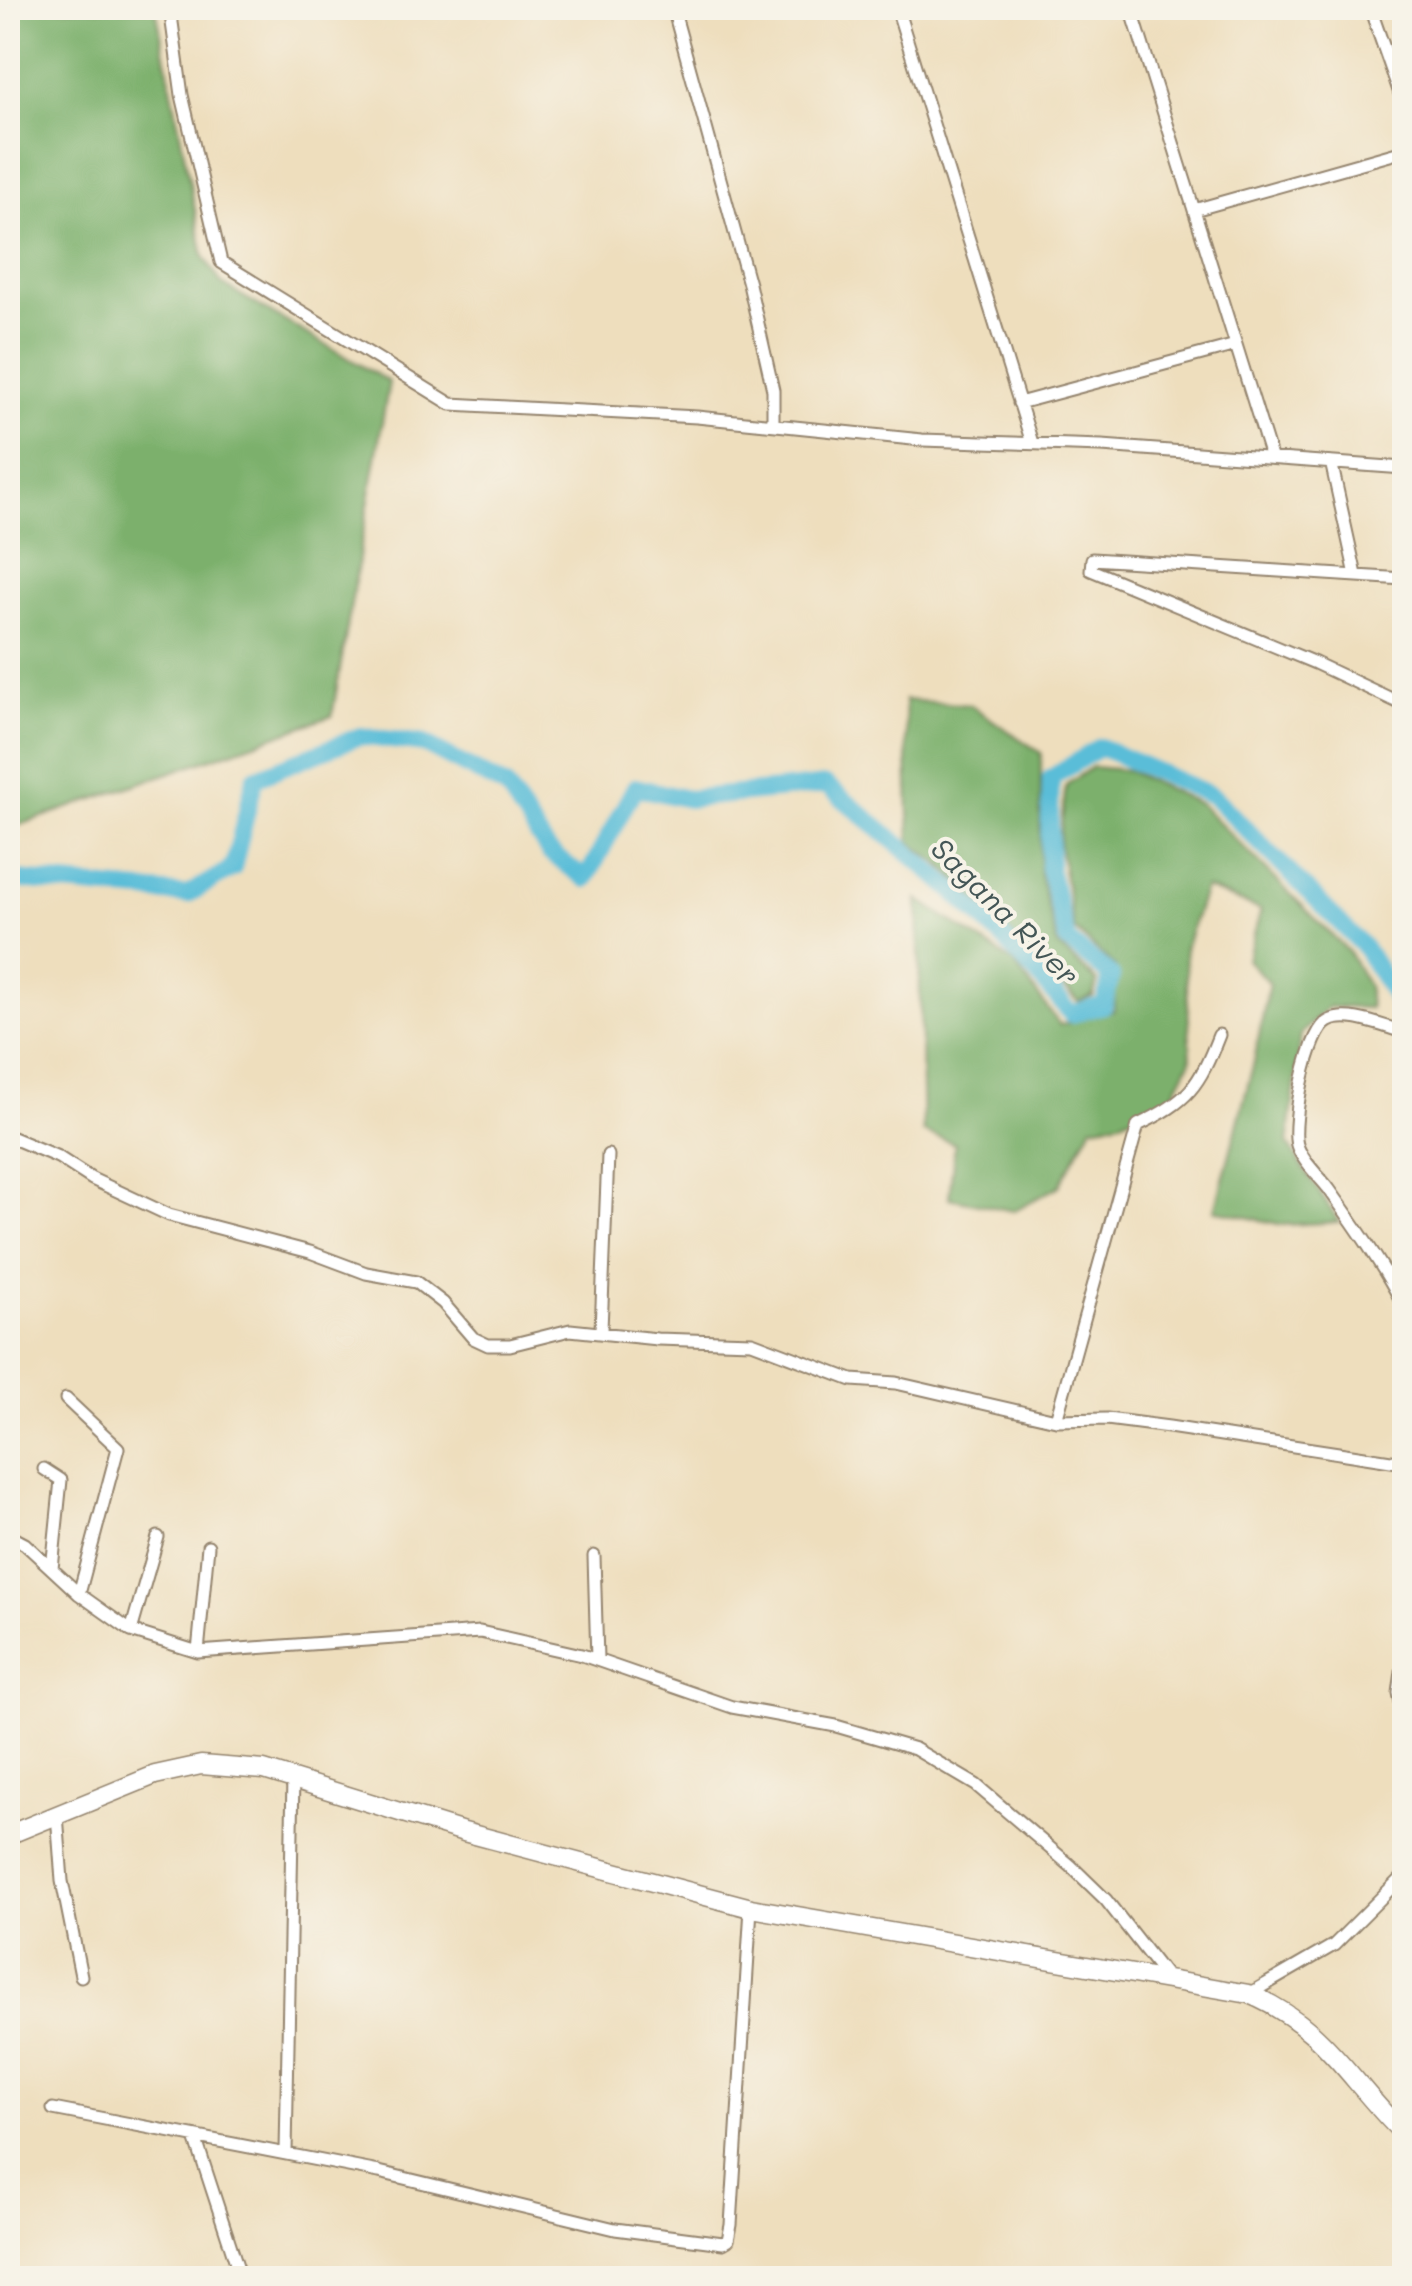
<svg xmlns="http://www.w3.org/2000/svg" width="1412" height="2286" viewBox="0 0 1412 2286" font-family="Mali,sans-serif">
	<rect width="100%" height="100%" fill="#f7f3e8"/>
	<filter id="ink" filterUnits="userSpaceOnUse"><feTurbulence type="fractalNoise" baseFrequency=".01" numOctaves="2"/><feDisplacementMap in="SourceGraphic" scale="20" xChannelSelector="R" yChannelSelector="G"/><feConvolveMatrix kernelMatrix="1 2 1 2 8 2 1 2 1" color-interpolation-filters="sRGB"/></filter>
	<filter id="wash" filterUnits="userSpaceOnUse"><feTurbulence type="fractalNoise" baseFrequency=".0048" numOctaves="4" result="noise"/><feDisplacementMap in="SourceGraphic" scale="40" xChannelSelector="R" yChannelSelector="G"/><feGaussianBlur stdDeviation="2.25" result="paint"/><feColorMatrix in="noise" values="0 0 0 0 0 0 0 0 0 0 0 0 0 0 0 0 0 1.4 0 .05"/><feComposite in="paint" operator="in"/></filter>
	<g filter="url(#wash)">
		<rect width="100%" height="100%" fill="#eedebd"/>
		<path fill="#7bb06c" stroke="#5b6d45" stroke-width="2.5" d="M8,8H156L204,257L222,284L389,382L332,716L8,829Z
			M905,700L970,705L1041,753L1040,874L1058,946L1097,981L1093,996L1079,1002L941,865L910,842Z
			M1092,767L1127,770L1200,804L1348,951L1368,986L1370,1008L1328,1007L1301,1034L1288,1144L1339,1222L1283,1225L1215,1210L1254,1062L1269,983L1247,960L1261,910L1205,888L1185,948L1191,1060L1171,1099L1121,1121L1092,1126L1059,1186L1013,1211L949,1198L955,1144L923,1132L918,899L1014,963L1060,1025L1114,1010L1115,967L1074,929L1059,844L1066,785Z"/>
		<g fill="none" stroke-linecap="round" stroke-linejoin="round">
			<path stroke="#5abdd8" stroke-width="18" d="M8,879L187,895L233,868L255,778L360,736L424,744L506,787L549,852L586,879L635,787L688,799L826,785C914,856 1000,925 1071,1014L1104,1005L1111,976L1067,940L1049,868L1051,778L1100,747L1213,796L1364,947L1404,1012"/>
		</g>
	</g>
	<g filter="url(#ink)">
		<g fill="none" stroke-linecap="round" stroke-linejoin="round">
			<defs>
				<path id="street" d="M170,8L182,95L221,262L451,404L697,417L922,440L1102,446L1404,468
					M673,8L749,284L773,390V424
					M897,8L1032,443
					M1131,8L1271,457
					M1370,8L1404,105
					M1194,210L1404,151
					M1019,403L1236,345
					M1332,466L1356,575
					M1404,579L1092,559L1091,570L1315,663L1404,705
					M1404,1032C1384,1027 1349,1011 1329,1021C1308,1030 1291,1124 1297,1145C1302,1161 1319,1176 1329,1189C1356,1227 1383,1265 1404,1306
					M8,1136L58,1157L92,1179L169,1215L310,1252L366,1273L416,1282L443,1303L473,1338L488,1345H510L570,1330L657,1339L752,1342L852,1380L896,1383L1056,1420L1107,1419L1169,1427L1404,1463
					M601,1330L608,1155
					M66,1399L118,1448L79,1594
					M1056,1420L1138,1125C1189,1101 1199,1086 1219,1035
					M44,1469L61,1480L52,1569
					M8,1535L25,1544L79,1594L131,1631L198,1652L480,1632L582,1655L732,1707L836,1726L915,1749L976,1785L1071,1866L1106,1900L1168,1979
					M594,1556L597,1660
					M131,1631L158,1537
					M198,1652L208,1546
					M1404,1657L1399,1693L1404,1717
					M57,1814L62,1881L81,1976
					M1249,1994L1334,1945L1404,1875
					M53,2109L379,2172L615,2229L723,2243L728,2240L731,2225L751,1908
					M195,2137L241,2278
					M286,2152L293,1777"/>
				<path id="secondary" d="M8,1835L155,1775L201,1765L264,1770L464,1832L751,1908L1249,1994C1327,2027 1348,2080 1404,2134"/>
			</defs>
			<use href="#street" stroke="#94846e" stroke-width="15"/>
			<use href="#secondary" stroke="#94846e" stroke-width="21"/>
			<use href="#street" stroke="#fff" stroke-width="11"/>
			<use href="#secondary" stroke="#fff" stroke-width="18"/>
		</g>
	</g>
	<g text-anchor="middle" dominant-baseline="central" stroke-width="8" stroke-linejoin="round" paint-order="stroke">
		<g font-size="30" font-style="italic" fill="#445656" stroke="#f7f3e8">
			<text transform="translate(1006 911) rotate(45)">Sagana River</text>
		</g>
	</g>
	<rect width="1412" height="2286" fill="none" stroke="#f7f3e8" stroke-width="40"/>
</svg>
